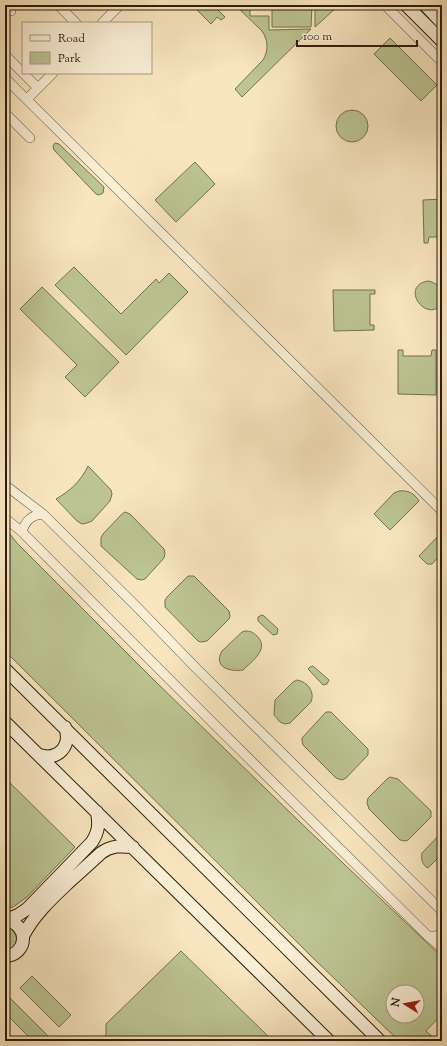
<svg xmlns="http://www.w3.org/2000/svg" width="447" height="1046" viewBox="0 0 447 1046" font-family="'Sorts Mill Goudy',serif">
	<rect width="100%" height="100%" fill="#f8e6c0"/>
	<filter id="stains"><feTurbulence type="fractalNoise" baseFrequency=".005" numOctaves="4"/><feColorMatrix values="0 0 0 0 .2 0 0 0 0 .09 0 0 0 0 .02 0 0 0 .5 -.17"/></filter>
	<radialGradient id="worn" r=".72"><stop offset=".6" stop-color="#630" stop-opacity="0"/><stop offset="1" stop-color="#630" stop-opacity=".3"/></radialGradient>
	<path fill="#bcc593" stroke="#74714e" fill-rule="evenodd" d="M192,5H213L225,17L221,20L217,17L211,24Z
		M235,5H250V16H269V30L311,29L242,97L235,89L263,60C269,50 268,40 262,31Z
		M272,5H312L311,27H272Z
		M315,5H333L336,8L315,27Z
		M390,38L437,85L421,101L374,54Z
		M336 126a16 16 0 1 1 32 0a16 16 0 1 1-32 0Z
		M55,143L59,144L104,187L103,193L99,195L96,194L54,150L53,146Z
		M195,162L215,184L176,222L155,200Z
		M442,199V237H429L428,243H424L423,200Z
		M74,267L121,314L156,279L159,283L169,273L188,292L126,355L55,285Z
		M428,281C434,282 437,285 442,289V304C426,324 399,286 428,281Z
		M42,287L119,362L85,397L65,377L77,365L20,309Z
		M333,290H375V294H370V325H374V330L334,331Z
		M398,350H403V356H431L432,350H436V395L398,394Z
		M88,466L111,490L112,494L110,501L92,521L87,523L82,524L77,521L56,499C70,491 81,481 88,466Z
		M399,491C408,490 414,493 419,501L390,530L374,514L394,493Z
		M125,512L130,514L164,549L165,553L164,558L145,579L142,580L137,579L101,546V538L103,534L122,514Z
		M5,528L17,543L156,682L303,825L442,957V1014L426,1031L437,1041H399L311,956L5,651ZM393,992H417V1016H393Z
		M442,532V553L432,564H427L419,556Z
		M188,576H194L229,611L230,616L229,619L207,641L201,642L198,641L165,607V600L167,597Z
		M262,615L264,616L278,629L277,634L273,635L258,621V617Z
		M245,631C250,631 253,632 257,636C270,649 252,661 243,670C229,672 213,667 222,651L242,632Z
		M313,666L329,680L327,684L323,685L308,669L310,667Z
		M297,680C308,682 315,692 311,702L290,723L285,724L280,722L274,715L275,700L293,682Z
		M326,712H331L368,749V755L346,778L342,780L336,778L303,745L302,741V738Z
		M390,777L398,779L431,811V817L408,840L406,841L400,840L369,809L367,803L368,798L387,779Z
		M5,778L75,847L27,897L13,907L5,909Z
		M442,832V854L428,868C422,865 421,859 422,853Z
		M5,924L17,932V945L5,952Z
		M181,951L273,1041H99L106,1035V1024Z
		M32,976L71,1015L59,1027L20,988Z
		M5,993L51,1039L49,1041H33L5,1013Z"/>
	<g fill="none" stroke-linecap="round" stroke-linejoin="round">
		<defs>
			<path id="street" d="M5,5L11,11
				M58,5L76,23
				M385,5L442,62
				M102,23L120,5
				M7,57L38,88
				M5,78L442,511
				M27,99L53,73
				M5,113L30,138
				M5,485L43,514L136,606L195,667L442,911
				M5,518L22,532L217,727L428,936L442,948
				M22,532C25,521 31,515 43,514
				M428,936H435L442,934"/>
			<path id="secondary" d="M406,5L442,41
				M425,5L442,23
				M5,669L380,1041
				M5,722L329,1041
				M39,755C58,761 72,746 65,727
				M5,920C30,924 28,955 5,956
				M6,920L18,915L27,909L92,842C99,831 99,824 97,812
				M23,936C34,915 50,900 67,884C78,874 90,863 101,853C112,845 121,846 133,847"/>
		</defs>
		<use href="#street" stroke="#604f36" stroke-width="10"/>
		<use href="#secondary" stroke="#2d1d08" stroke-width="14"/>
		<use href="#street" stroke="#faefd6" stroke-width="9"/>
		<use href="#secondary" stroke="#faefd6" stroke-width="12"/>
	</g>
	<rect width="447" height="1046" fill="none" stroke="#f8e6c0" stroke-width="20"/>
	<rect x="6" y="6" width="435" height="1034" fill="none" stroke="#2d1d08" stroke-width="2"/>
	<rect x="10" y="10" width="427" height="1026" fill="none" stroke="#2d1d08"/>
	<rect x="22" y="22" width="130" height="52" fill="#faefd6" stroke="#a89b84"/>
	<rect x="30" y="35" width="20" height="6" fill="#faefd6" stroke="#a89b84"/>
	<text x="58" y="42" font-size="12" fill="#2d1d08">Road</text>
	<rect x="30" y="52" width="20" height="12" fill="#bcc593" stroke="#a89b84"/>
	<text x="58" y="62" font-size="12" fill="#2d1d08">Park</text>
	<g transform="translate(405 1004) rotate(281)"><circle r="19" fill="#faefd6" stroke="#a89b84"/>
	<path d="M0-3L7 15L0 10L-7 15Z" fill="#8f2418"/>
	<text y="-6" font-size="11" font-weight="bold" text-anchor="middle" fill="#2d1d08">N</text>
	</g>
	<path d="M297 40v6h120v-6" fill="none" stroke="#2d1d08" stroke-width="2"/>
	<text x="303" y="40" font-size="12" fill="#2d1d08" stroke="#faefd6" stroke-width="3" paint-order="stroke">100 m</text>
	<rect width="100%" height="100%" filter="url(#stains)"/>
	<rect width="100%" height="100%" fill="url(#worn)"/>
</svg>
